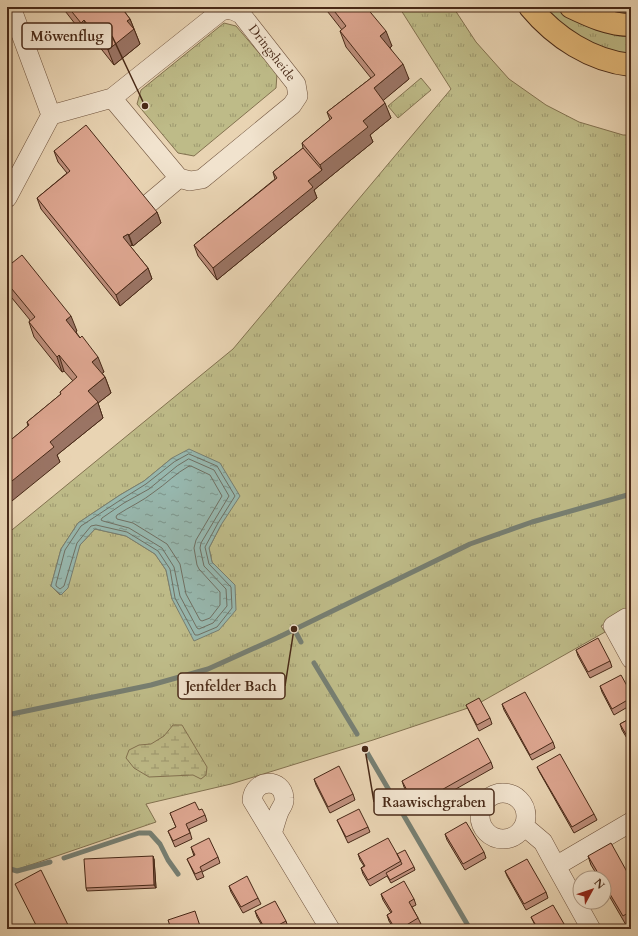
<svg xmlns="http://www.w3.org/2000/svg" width="638" height="936" viewBox="0 0 638 936" font-family="Cardo,serif">
	<defs>
		<pattern id="grass-tufts" width="24" height="20" patternUnits="userSpaceOnUse"><rect width="24" height="20" fill="#bebb88"/><path d="M3 7l-1-3M5 7V3M7 7l1-3M15 17l-1-3M17 17v-4M19 17l1-3" fill="none" stroke="#9c986e"/></pattern>
		<pattern id="wetland-marsh" width="20" height="14" patternUnits="userSpaceOnUse"><rect width="20" height="14" fill="#bebb88"/><path d="M1 5h8M5 5V1M11 12h8M15 12V8" fill="none" stroke="#9c986e"/></pattern>
		<pattern id="water-ripples" width="26" height="14" patternUnits="userSpaceOnUse"><rect width="26" height="14" fill="#97b8af"/><path d="M2 4q2-2 4 0t4 0M15 11q2-2 4 0t4 0" fill="none" stroke="#7d968d"/></pattern>
	</defs>
	<rect width="100%" height="100%" fill="#e9d4b3"/>
	<filter id="stains"><feTurbulence type="fractalNoise" baseFrequency=".005" numOctaves="4"/><feColorMatrix values="0 0 0 0 .2 0 0 0 0 .09 0 0 0 0 .02 0 0 0 .5 -.17"/></filter>
	<radialGradient id="worn" r=".72"><stop offset=".6" stop-color="#630" stop-opacity="0"/><stop offset="1" stop-color="#630" stop-opacity=".3"/></radialGradient>
	<path fill="url(#grass-tufts)" stroke="#837250" fill-rule="evenodd" d="M399,7H453L476,42L509,79L546,105L579,122L623,135H631V609L601,626L605,632L474,706L373,740L231,784L146,804L156,822L7,873V534L233,349L451,89ZM172,458L221,525L209,548L212,562L235,585L172,599L166,570L155,554L126,536L95,529L80,545L60,595L51,586L61,549L78,523L120,495L144,481Z
		M542,7H561L631,32V56L610,52L578,37Z
		M598,7H631V13L617,12Z
		M224,23L236,26L277,74L276,88L194,156L178,153L137,104L141,90Z
		M421,78L431,90L398,118L388,106Z"/>
	<path fill="url(#wetland-marsh)" stroke="#837250" d="M173,725H182L207,767L206,775L201,779L193,775L149,777L134,768L126,758L129,750L139,745L151,744L164,736Z"/>
	<path fill="url(#water-ripples)" stroke="#777f72" d="M189,449L220,463L240,496L221,525L209,548L212,562L235,585L236,610L219,630L194,641L172,599L166,570L155,554L126,536L95,529L80,545L68,588L61,595L51,586L61,549L78,523L120,495L144,481L172,458Z"/>
	<g fill="none" stroke-linecap="round" stroke-linejoin="round">
		<path stroke="#707063" stroke-width="1" d="M189,454L217,466L235,496L218,523L205,547L209,564L231,587L232,608L217,627L198,635H195L175,598L170,569L158,551L127,532L96,525L91,526L77,543L64,586L60,589L56,586V584L65,550L81,526L122,499L146,484L174,462Z
			M189,459L214,470L229,496L214,521L201,543L200,548L204,566L226,589L227,606L213,623L199,629L197,628L180,596L174,567L162,548L129,528L103,521L101,520L102,518L124,503L149,489L177,466Z
			M189,466H191L210,475L222,496L196,540L194,548L197,565L199,569L220,592V605L210,618L202,621L200,620L186,594L180,564L167,544L133,523L117,519L116,517L117,515C129,507 143,501 154,492C166,484 176,473 189,466Z"/>
		<path stroke="#777f72" stroke-width="5" d="M294,629L301,642
			M314,663L357,734
			M7,715L151,685L208,669L279,637L470,544L532,522L631,494
			M365,749L470,929
			M64,858L139,833H150L160,844L168,860L178,874
			M7,868L17,871L50,862"/>
		<defs>
			<path id="minor" d="M51,115L112,98L221,11L230,9L241,14L296,84L298,96L292,105L202,179L190,181L179,178L112,98
				M7,198L51,115L11,7
				M147,205L179,178
				M631,627L626,618L613,626L631,659
				M480 816a23 23 0 1 1 46 0a23 23 0 1 1-46 0Z
				M524,826L543,842L556,866
				M272,833C275,826 276,819 279,812C281,807 285,804 284,798C283,778 254,778 252,800L330,929
				M591,929L556,866L631,822"/>
			<path id="highway" d="M530,7C555,37 591,61 631,65
				M571,7C590,16 609,25 631,25"/>
		</defs>
		<use href="#minor" stroke="#70543e" stroke-width="20"/>
		<use href="#highway" stroke="#482917" stroke-width="24"/>
		<use href="#minor" stroke="#f1e3ce" stroke-width="19"/>
		<use href="#highway" stroke="#e4ba7a" stroke-width="22"/>
	</g>
	<path fill="#bd8e7b" stroke="#482917" d="M62,7H121L130,19L140,44L114,65L90,35L86,38Z
		M324,7H366L392,46L390,48L409,79L383,100L391,118L370,135L373,142L314,190L317,198L217,280L198,256L194,245L275,179L273,172L303,148L302,143L330,120L327,112L371,78L346,47L340,31L342,30Z
		M54,151L157,212L161,223L133,246L132,245L130,246L148,268L152,279L120,306L41,209L37,198L67,173L58,162Z
		M7,267L77,331L76,332L104,372L102,373L105,377L111,393L98,403L103,418L57,455L60,462L9,446L7,443L28,426L27,422L61,394L60,392L73,381L64,371L62,372L34,337L29,322L30,320L7,292Z
		M576,650L610,661L612,667L590,678L578,656Z
		M600,686L631,693V705L614,715L602,692Z
		M502,704L553,742L555,748L532,760L504,710Z
		M466,705L490,718L492,724L479,731Z
		M631,718V745L622,730L620,724Z
		M491,762L493,768L417,811L404,787L402,781Z
		M537,767L594,814L597,820L574,833L540,773Z
		M314,779L353,794L355,800L330,813L316,785Z
		M199,810L205,815L207,821L189,829L192,839L175,847L168,831L176,827L170,813Z
		M337,820L368,827L370,832L348,843Z
		M445,834L484,852L486,858L465,870L447,840Z
		M191,847L218,857L220,863L202,872L204,877L197,880L187,859L194,856Z
		M358,854H397L414,867L415,870L391,883L387,876L370,886L363,874L361,868L364,866L360,860Z
		M588,856L631,879V922L626,925L604,887V878H599L591,865Z
		M154,859L156,888L87,891L86,888Z
		M505,871L546,892L548,898L526,910L507,876Z
		M229,886L258,898L261,904L243,913L231,892Z
		M381,894L414,899L416,905L412,907L418,918L421,924L412,929H394L389,921L387,915L391,913L383,900Z
		M255,911L286,921L288,927L284,929H264L257,917Z
		M531,917L567,929H537Z"/>
	<path fill="#9a7464" stroke="#482917" d="M130,19L140,44L114,65L108,50L127,21Z
		M84,20L90,35L86,38L81,23Z
		M386,31L392,46L386,51L380,36Z
		M403,64L409,79L379,104L374,88Z
		M385,103L391,118L370,135L373,142L314,190L317,198L217,280L213,268L308,181L322,170L320,165L363,121Z
		M157,212L161,223L133,246L129,235Z
		M128,234L132,245L127,249L123,237Z
		M148,268L152,279L120,306L116,295Z
		M71,316L77,331L72,335L66,320Z
		M59,355L64,371L62,372L57,357Z
		M98,357L104,372L98,377L92,362Z
		M105,377L111,393L98,403L103,418L57,455L60,462L7,505V485L50,442L88,391Z
		M153,856L154,859L156,888L154,885Z"/>
	<path fill="#dca58f" stroke="#482917" d="M68,7H121L130,19L127,21L134,29L108,50L84,20L81,23Z
		M331,7H366L386,31L380,36L403,64L374,88L385,103L363,121L368,127L320,165L302,143L332,118L327,112L375,75L340,31L346,26Z
		M86,125L157,212L129,235L128,234L123,237L148,268L116,295L37,198L70,171L54,151Z
		M303,148L322,170L308,181L313,187L213,268L194,245L277,178L273,172Z
		M22,255L71,316L66,320L80,338L82,336L98,357L92,362L105,377L88,391L98,402L50,442L54,447L7,485V448L10,445L7,443L29,425L27,422L61,394L60,392L77,377L59,355L57,357L29,322L35,317L7,283V267Z
		M598,638L610,661L588,672L576,650Z
		M621,675L631,693V698L612,709L600,686Z
		M525,692L553,742L530,755L502,704Z
		M479,698L490,718L477,725L466,705Z
		M631,718V743L620,724Z
		M478,738L491,762L415,805L402,781Z
		M560,754L594,814L572,827L537,767Z
		M339,766L353,794L328,807L314,779Z
		M195,802L199,810L202,809L205,815L186,824L190,833L173,841L168,831L176,827L170,813Z
		M359,809L368,827L346,837L337,820Z
		M466,822L484,852L463,864L445,834Z
		M209,838L218,857L200,867L202,871L195,874L187,859L195,855L191,847Z
		M388,838L401,861L368,880L361,868L365,866L358,854Z
		M611,843L631,879V911L623,916L604,884V878H601L588,856Z
		M405,850L414,867L390,880L386,873L402,864L397,854Z
		M153,856L154,885L86,888L84,859Z
		M527,859L546,892L524,904L505,871Z
		M41,870L70,929H38L15,884Z
		M247,876L258,898L241,907L229,886Z
		M404,881L414,899L409,902L418,918L400,929H395L387,915L392,912L381,894Z
		M275,901L286,921L271,929H265L255,911Z
		M553,905L567,929H538L531,917Z
		M195,911L201,929H171L168,920Z
		M432,925L434,929H424Z"/>
	<g text-anchor="middle" dominant-baseline="central" stroke-width="3" stroke-linejoin="round" paint-order="stroke">
		<g font-size="13" fill="#482917" stroke="#f1e3ce">
			<text transform="translate(272 53) rotate(52)">Dringsheide</text>
		</g>
	</g>
	<path fill="none" stroke="#482917" stroke-width="1.5" d="M145 106L112 36M294 629L285 686M365 749L374 802"/>
	<g fill="#482917" stroke="#f1e3ce" stroke-width="1.5">
		<circle cx="145" cy="106" r="4"/>
		<circle cx="294" cy="629" r="4"/>
		<circle cx="365" cy="749" r="4"/>
	</g>
	<g fill="#f1e3ce" stroke="#482917" stroke-width="1.5">
		<rect x="22" y="23" width="90" height="26" rx="4"/>
		<rect x="178" y="673" width="107" height="26" rx="4"/>
		<rect x="374" y="789" width="120" height="26" rx="4"/>
	</g>
	<g font-size="14" text-anchor="middle" font-weight="bold" fill="#482917">
		<text x="67" y="41">Möwenflug</text>
		<text x="231" y="691">Jenfelder Bach</text>
		<text x="434" y="807">Raawischgraben</text>
	</g>
	<rect width="638" height="936" fill="none" stroke="#e9d4b3" stroke-width="24"/>
	<rect x="8" y="8" width="622" height="920" fill="none" stroke="#482917" stroke-width="2"/>
	<rect x="12" y="12" width="614" height="912" fill="none" stroke="#482917"/>
	<g transform="translate(592 890) rotate(50)"><circle r="19" fill="#f1e3ce" stroke="#ad9985"/>
	<path d="M0-3L7 15L0 10L-7 15Z" fill="#8f2418"/>
	<text y="-6" font-size="11" font-weight="bold" text-anchor="middle" fill="#482917">N</text>
	</g>
	<rect width="100%" height="100%" filter="url(#stains)"/>
	<rect width="100%" height="100%" fill="url(#worn)"/>
</svg>
